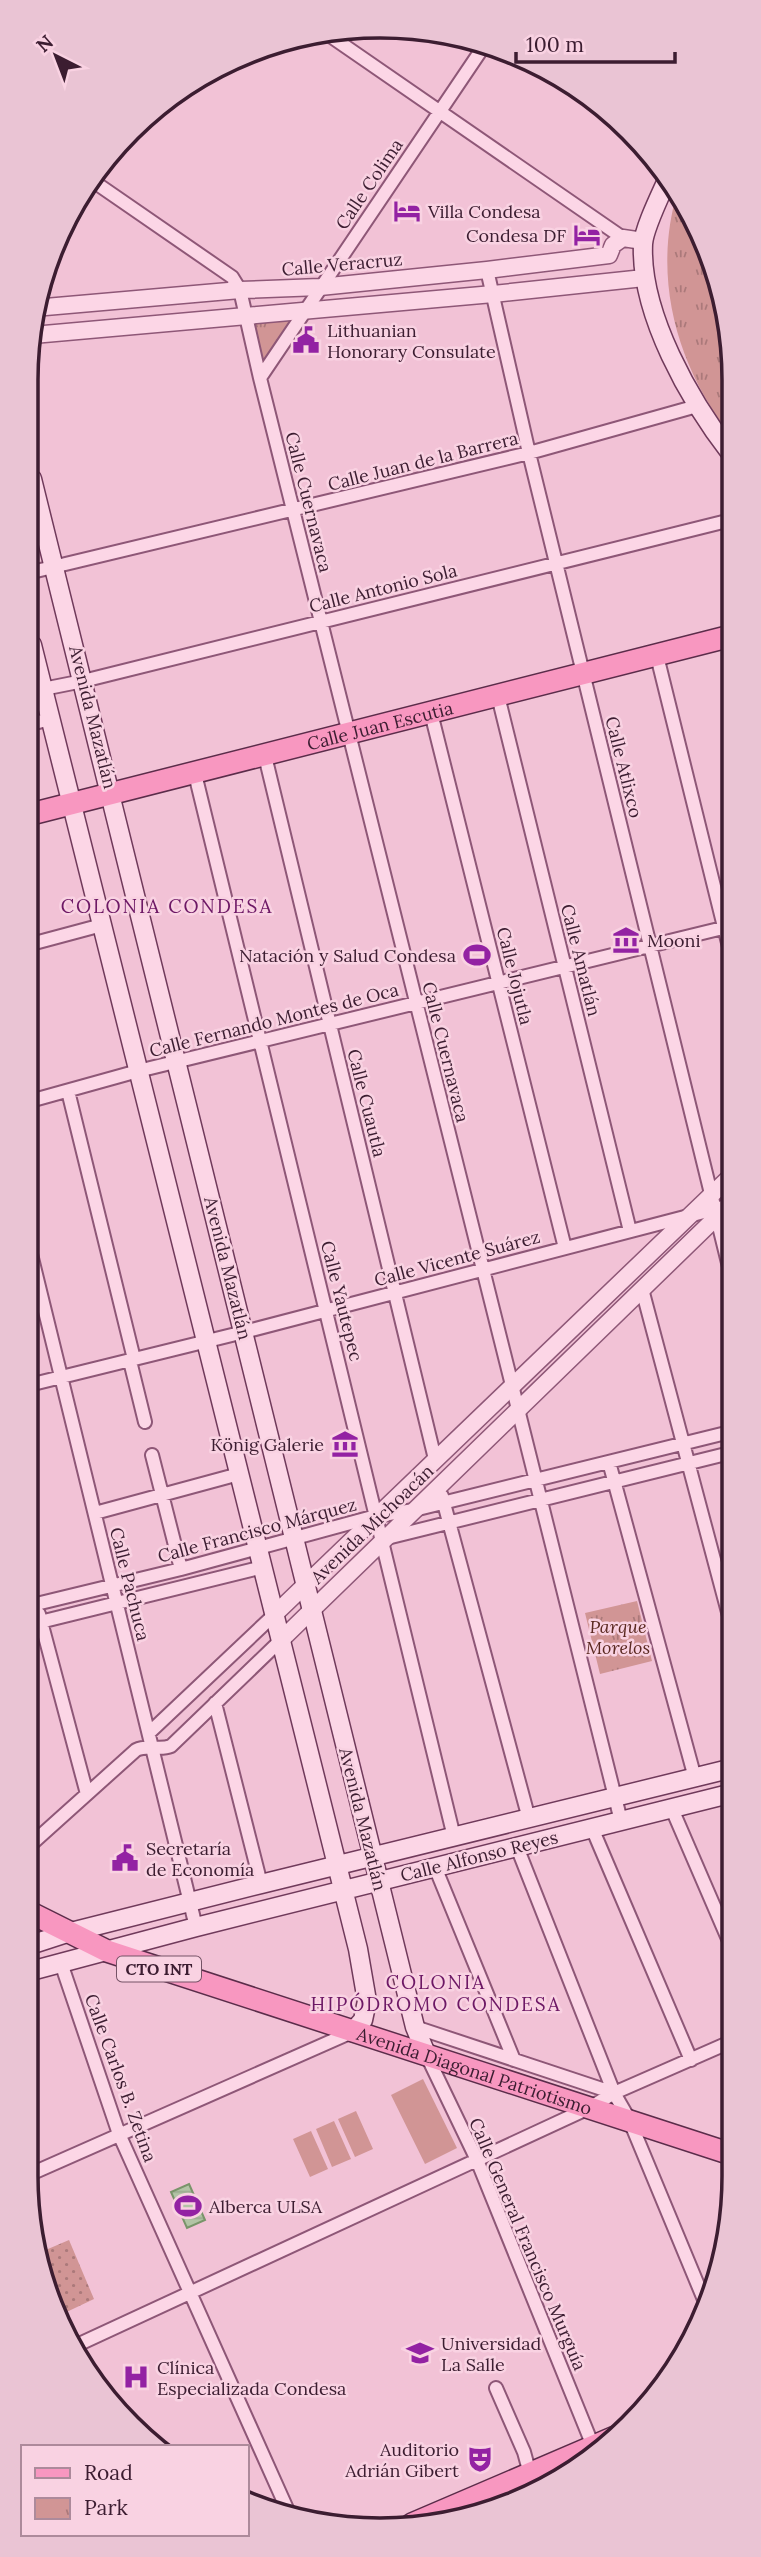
<svg xmlns="http://www.w3.org/2000/svg" width="761" height="2557" viewBox="0 0 761 2557" font-family="Lora,serif">
	<defs>
		<pattern id="grass-dots" width="8" height="8" patternUnits="userSpaceOnUse" patternTransform="scale(1.75)"><rect width="8" height="8" fill="#d19595"/><path d="M2 2h.1M6 6h.1" fill="none" stroke="#ab797a" stroke-width="1.8" stroke-linecap="round"/></pattern>
		<pattern id="park-tufts" width="24" height="20" patternUnits="userSpaceOnUse" patternTransform="scale(1.75)"><rect width="24" height="20" fill="#d19595"/><path d="M3 7l-1-3M5 7V3M7 7l1-3M15 17l-1-3M17 17v-4M19 17l1-3" fill="none" stroke="#ab797a"/></pattern>
		<pattern id="water-rules" width="6" height="5" patternUnits="userSpaceOnUse" patternTransform="scale(1.75)"><rect width="6" height="5" fill="#b2c4a5"/><path d="M0 2.5h6" fill="none" stroke="#9aa88e"/></pattern>
	</defs>
	<rect width="100%" height="100%" fill="#f2c2d6"/>
	<path fill="url(#grass-dots)" d="M69,2240L94,2299L56,2317L53,2312L41,2252Z"/>
	<path fill="url(#park-tufts)" d="M677,193L698,224L732,335V437C677,367 652,279 677,193Z
		M292,319L263,364L252,323Z
		M637,1601L652,1661L600,1674L585,1613Z"/>
	<path fill="#d19595" d="M423,2079L457,2148L425,2164L391,2095Z
		M356,2111L373,2149L355,2157L338,2119Z
		M334,2121L351,2159L332,2167L316,2129Z
		M311,2131L328,2169L310,2177L293,2139Z"/>
	<path fill="url(#water-rules)" stroke="#79946a" stroke-width="2" d="M189,2184L205,2220L187,2228L171,2192Z"/>
	<g fill="none" stroke-linecap="round" stroke-linejoin="round">
		<defs>
			<path id="minor" d="M326,33L623,238
				M90,179L232,277L240,290L260,378L621,1821
				M487,270L529,453L730,1271
				M260,378L484,46
				M32,572L529,453L697,406
				M726,637L731,659
				M657,656L731,955
				M43,689L83,681L731,520
				M498,696L630,1231
				M431,713L565,1248
				M31,724L50,719
				M265,756L435,1459
				M195,774L454,1837
				M31,944L102,925
				M68,1091L134,1359
				M30,1101L138,1071L731,926
				M30,1250L196,1927
				M642,1289L729,1616
				M130,1361L145,1422
				M29,1385L244,1332L723,1207
				M152,1455L181,1569
				M609,1462L695,1778
				M442,1496L529,1819
				M95,1513L239,1474
				M387,1538L730,1453
				M28,1606L181,1569L376,1516L414,1510L730,1432
				M39,1614L87,1794
				M28,1625L263,1567
				M215,1703L261,1884
				M149,1733L275,1614
				M672,1809L729,1941
				M592,1828L691,2060
				M517,1847L614,2093L629,2119L705,2302
				M27,1848L136,1750C148,1744 159,1751 171,1746L281,1640
				M435,1867L514,2060
				M61,1963L119,2134L288,2511
				M415,2027L614,2093
				M427,2056L477,2160L593,2446
				M26,2176L352,2032
				M75,2346L591,2107L614,2093L728,2043
				M672,2376L676,2372
				M496,2388L524,2452L530,2474
				M643,2407L662,2387"/>
			<path id="tertiary" d="M34,308L240,290L320,287L487,270L609,255L613,245L623,238L643,241
				M33,335L493,294L644,278
				M275,1614L730,1177
				M281,1640L730,1204"/>
			<path id="secondary" d="M668,178C661,194 644,228 643,244C640,314 690,401 732,455
				M32,479L415,2027L427,2056
				M32,645L358,1949L367,2001L363,2020L352,2032
				M27,1946L67,1933L261,1884L729,1769
				M27,1972L196,1927L729,1794"/>
			<g id="primary">
				<path id="s1" d="M31,814L731,636"/>
				<path id="s2" d="M27,1911L107,1951L728,2153"/>
				<path d="M412,2524L615,2437"/>
			</g>
		</defs>
		<use href="#minor" stroke="#8e5777" stroke-width="16"/>
		<use href="#tertiary" stroke="#8e5777" stroke-width="19"/>
		<use href="#secondary" stroke="#703a5b" stroke-width="21"/>
		<use href="#primary" stroke="#5b2c4a" stroke-width="24"/>
		<use href="#minor" stroke="#fcd6e6" stroke-width="12"/>
		<use href="#tertiary" stroke="#fcd6e6" stroke-width="16"/>
		<use href="#secondary" stroke="#fcd6e6" stroke-width="18"/>
		<use href="#primary" stroke="#f897c0" stroke-width="21"/>
	</g>
	<defs>
		<symbol id="hotel-bare" viewBox="-9 -9 18 18"><path d="M-6-4.5h1.5V1H6V5H4.5V3h-9V5H-6ZM-4 0a1.8 1.8 0 1 1 3.6 0ZM.5 0V-2.5h3Q6-2.5 6 0Z" fill="#9322a3" stroke="#f9d2e2" stroke-width="2.5" paint-order="stroke"/></symbol>
		<symbol id="civic-bare" viewBox="-9 -9 18 18"><path d="M-.6-6.5H3V-4.5H.6V-3L4-1V1h2V6H-6V1h2V-1L-.6-3ZM-1.2 2.5V6h2.4V2.5Z" fill="#9322a3" stroke="#f9d2e2" stroke-width="2.5" paint-order="stroke"/></symbol>
		<symbol id="museum-bare" viewBox="-9 -9 18 18"><path d="M0-6L6-3V-2H-6V-3ZM-5-1h2V3h-2ZM-1-1h2V3h-2ZM3-1h2V3H3ZM-6 4H6V6H-6Z" fill="#9322a3" stroke="#f9d2e2" stroke-width="2.5" paint-order="stroke"/></symbol>
		<symbol id="stadium-bare" viewBox="-9 -9 18 18"><path d="M0-5a6.5 5 0 1 0 0 10a6.5 5 0 1 0 0-10ZM-3.5-1.8h7v3.6h-7Z" fill="#9322a3" stroke="#f9d2e2" stroke-width="2.5" paint-order="stroke"/></symbol>
		<symbol id="university-bare" viewBox="-9 -9 18 18"><path d="M0-5L7-2L0 1L-7-2ZM-4 1L0 2.5L4 1V4Q0 6-4 4Z" fill="#9322a3" stroke="#f9d2e2" stroke-width="2.5" paint-order="stroke"/></symbol>
		<symbol id="hospital-bare" viewBox="-9 -9 18 18"><path d="M-5-5h3v3.5h4V-5h3V5h-3V1.5h-4V5h-3Z" fill="#9322a3" stroke="#f9d2e2" stroke-width="2.5" paint-order="stroke"/></symbol>
		<symbol id="theatre-bare" viewBox="-9 -9 18 18"><path d="M-5-5.5Q0-4 5-5.5V0Q5 5 0 6Q-5 5-5 0ZM-3.3-2.5H-1v1.5H-3.3ZM1-2.5H3.3v1.5H1ZM-2.8 1Q0 5.5 2.8 1Z" fill="#9322a3" stroke="#f9d2e2" stroke-width="2.5" paint-order="stroke"/></symbol>
	</defs>
	<g fill-rule="evenodd">
		<use href="#hotel-bare" x="388" y="192" width="38" height="38"/>
		<use href="#hotel-bare" x="568" y="216" width="38" height="38"/>
		<use href="#civic-bare" x="287" y="321" width="38" height="38"/>
		<use href="#museum-bare" x="607" y="921" width="38" height="38"/>
		<use href="#stadium-bare" x="458" y="936" width="38" height="38"/>
		<use href="#museum-bare" x="326" y="1425" width="38" height="38"/>
		<use href="#civic-bare" x="106" y="1839" width="38" height="38"/>
		<use href="#stadium-bare" x="169" y="2187" width="38" height="38"/>
		<use href="#university-bare" x="401" y="2334" width="38" height="38"/>
		<use href="#hospital-bare" x="117" y="2358" width="38" height="38"/>
		<use href="#theatre-bare" x="461" y="2440" width="38" height="38"/>
	</g>
	<g text-anchor="middle" dominant-baseline="central" stroke-width="5" stroke-linejoin="round" paint-order="stroke">
		<rect fill="#f9d2e2" stroke="#755366" stroke-width="2" x="117" y="1956.5" width="84" height="25" rx="5"/>
		<g font-size="16" font-weight="bold" fill="#3c1d31">
			<text x="159" y="1969">CTO INT</text>
		</g>
		<g font-size="18" fill="#3c1d31" stroke="#f9d2e2">
			<text transform="translate(369 184) rotate(-56)">Calle Colima</text>
			<text transform="translate(342 264) rotate(-5)">Calle Veracruz</text>
			<text transform="translate(423 461) rotate(-14)">Calle Juan de la Barrera</text>
			<text transform="translate(309 502) rotate(76)">Calle Cuernavaca</text>
			<text transform="translate(383 588) rotate(-14)">Calle Antonio Sola</text>
			<text transform="translate(93 717) rotate(76)">Avenida Mazatlán</text>
			<text stroke="none"><textPath href="#s1" startOffset="360">Calle Juan Escutia</textPath></text>
			<text transform="translate(624 767) rotate(76)">Calle Atlixco</text>
			<text transform="translate(581 960) rotate(76)">Calle Amatlán</text>
			<text transform="translate(515 976) rotate(76)">Calle Jojutla</text>
			<text transform="translate(274 1020) rotate(-14)">Calle Fernando Montes de Oca</text>
			<text transform="translate(446 1052) rotate(76)">Calle Cuernavaca</text>
			<text transform="translate(367 1103) rotate(76)">Calle Cuautla</text>
			<text transform="translate(457 1258) rotate(-15)">Calle Vicente Suárez</text>
			<text transform="translate(228 1268) rotate(76)">Avenida Mazatlán</text>
			<text transform="translate(342 1301) rotate(76)">Calle Yautepec</text>
			<text transform="translate(372 1524) rotate(-44)">Avenida Michoacán</text>
			<text transform="translate(257 1530) rotate(-15)">Calle Francisco Márquez</text>
			<text transform="translate(130 1584) rotate(76)">Calle Pachuca</text>
			<text transform="translate(363 1819) rotate(76)">Avenida Mazatlán</text>
			<text transform="translate(479 1856) rotate(-14)">Calle Alfonso Reyes</text>
			<text stroke="none"><textPath href="#s2" startOffset="476">Avenida Diagonal Patriotismo</textPath></text>
			<text transform="translate(121 2078) rotate(70)">Calle Carlos B. Zetina</text>
			<text transform="translate(528 2244) rotate(67)">Calle General Francisco Murguía</text>
		</g>
		<g font-size="18" fill="#3c1d31" stroke="#f9d2e2" text-anchor="start">
			<text x="428" y="211">Villa Condesa</text>
			<text x="566" y="235" text-anchor="end">Condesa DF</text>
			<text x="327" y="330">Lithuanian<tspan x="327" dy="21">Honorary Consulate</tspan></text>
			<text x="647" y="940">Mooni</text>
			<text x="456" y="955" text-anchor="end">Natación y Salud Condesa</text>
			<text x="324" y="1444" text-anchor="end">König Galerie</text>
			<text x="146" y="1848">Secretaría<tspan x="146" dy="21">de Economía</tspan></text>
			<text x="209" y="2206">Alberca ULSA</text>
			<text x="441" y="2343">Universidad<tspan x="441" dy="21">La Salle</tspan></text>
			<text x="157" y="2367">Clínica<tspan x="157" dy="21">Especializada Condesa</tspan></text>
			<text x="459" y="2449" text-anchor="end">Auditorio<tspan x="459" dy="21">Adrián Gibert</tspan></text>
		</g>
		<g font-size="18" font-style="italic" fill="#5b2921" stroke="#f9d2e2">
			<text x="618" y="1626">Parque<tspan x="618" dy="21">Morelos</tspan></text>
		</g>
		<g font-size="19" letter-spacing="2" fill="#6d1865" stroke="#f9d2e2">
			<text x="167" y="906">COLONIA CONDESA</text>
			<text x="436" y="1982">COLONIA<tspan x="436" dy="22">HIPÓDROMO CONDESA</tspan></text>
		</g>
	</g>
	<path d="M0 0H761V2557H0ZM380 38H380A342 342 0 0 1 722 380V2176A342 342 0 0 1 380 2518H380A342 342 0 0 1 38 2176V380A342 342 0 0 1 380 38Z" fill="#eac4d4" fill-rule="evenodd"/>
	<path fill="none" stroke="#3c1d31" stroke-width="3.5" d="M380 38H380A342 342 0 0 1 722 380V2176A342 342 0 0 1 380 2518H380A342 342 0 0 1 38 2176V380A342 342 0 0 1 380 38Z"/>
	<rect x="21" y="2445" width="228" height="91" fill="#f9d2e2" stroke="#ad8a9b" stroke-width="2"/>
	<rect x="35" y="2468" width="35" height="10" fill="#f897c0" stroke="#ad8a9b" stroke-width="2"/>
	<text x="84" y="2480" font-size="21" fill="#3c1d31">Road</text>
	<rect x="35" y="2498" width="35" height="21" fill="url(#park-tufts)" stroke="#ad8a9b" stroke-width="2"/>
	<text x="84" y="2515" font-size="21" fill="#3c1d31">Park</text>
	<g transform="translate(56 56) rotate(318)" stroke="#f9d2e2" stroke-width="5" paint-order="stroke">
	<path d="M0-5L12 26L0 18L-12 26Z" fill="#3c1d31"/>
	<text y="-10" font-size="19" font-weight="bold" text-anchor="middle" fill="#3c1d31">N</text>
	</g>
	<path d="M516 52v10h159v-10" fill="none" stroke="#3c1d31" stroke-width="3.5"/>
	<text x="526" y="52" font-size="21" fill="#3c1d31" stroke="#f9d2e2" stroke-width="5" paint-order="stroke">100 m</text>
</svg>
